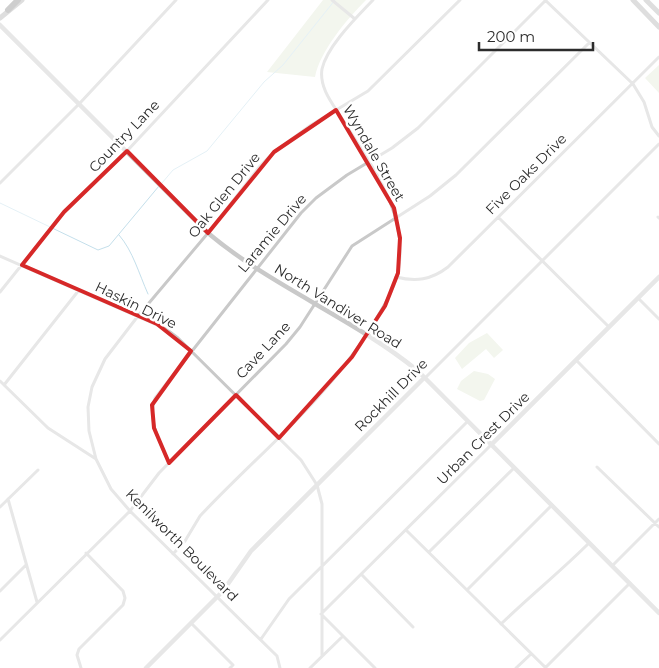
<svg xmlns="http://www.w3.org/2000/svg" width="659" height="668" viewBox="0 0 659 668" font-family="Montserrat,sans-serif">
	<rect width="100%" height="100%" fill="#fff"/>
	<path fill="#e4ead9" d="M323,0H366C347,19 320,51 315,77L267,72Z
		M659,65V93L645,78Z
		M487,333L503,350L494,358L486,349L462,369L455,358L469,343Z
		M474,371L488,374L495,379L484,400L480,401L457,389L461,381Z"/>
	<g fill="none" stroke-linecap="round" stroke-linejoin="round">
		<path stroke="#c4dfeb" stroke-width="1" d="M162,183L173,170L207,151L264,82L283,65L335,0
			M0,203L98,250L109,246L159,186
			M119,235C133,251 139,274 148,294"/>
		<path stroke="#c9c9c9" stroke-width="3" d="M332,0L355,19
			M545,0L633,84L644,102L652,127L659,136
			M0,183L80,103L176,0
			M498,217L609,327
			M658,217L659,218
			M0,256L166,329L178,338L301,460L317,485L322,504V656
			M396,277C416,282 431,280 448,267L659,57
			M0,292L64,212L127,151L268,0
			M638,298L659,319
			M576,360L659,444
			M425,378L659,144
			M0,381L48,428L96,459L111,489L130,511L277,656L280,668
			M4,385L79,290
			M96,459L89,431L88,407L92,387L105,359L138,316L208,233L260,166L274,152L311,125L368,91L460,0
			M169,463C160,442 147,421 155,398L301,213L316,198L347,175L392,148L418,128L546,0
			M597,467L659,527
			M8,499L37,602
			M0,507L38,470
			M406,530L546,668
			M429,552L514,468
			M173,554L185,541L200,516C258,454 325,402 370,329C381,311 393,293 398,272C410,213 370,164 341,117C332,103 319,87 322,69C327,46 357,17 373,0
			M613,565L659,519
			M362,575L413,627
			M467,590L552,505
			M0,591L26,565
			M322,613L491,445
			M321,614L375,668
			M191,623L233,665L230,668
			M501,624C530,596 561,571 589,543
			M261,639L289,599L468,421
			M0,640L130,511L159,473L286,344L300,327L352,246L430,196L456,175L589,43
			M81,668L77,655L79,649L123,605L125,598L123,591L86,553
			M310,668L343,636
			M516,668L531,654
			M545,668L630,583"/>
		<path stroke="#c9c9c9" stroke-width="4.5" d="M0,25L208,233C272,287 353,318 418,371L659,613
			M491,445L659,277
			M146,668L223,591L251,551L424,378"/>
		<path stroke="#b6b6b6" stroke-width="5" d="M633,0L659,27
			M646,0L659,13
			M0,18L22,0"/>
		<path stroke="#939393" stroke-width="6" d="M8,10L18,0"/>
	</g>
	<path d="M0 0H659V668H0ZM336,110L394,208L400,238L398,273L385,306L352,357L279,438L236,395L169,463L154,428L152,405L191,351L157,324L22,265L64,212L127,151L208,233L274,152Z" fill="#fff" fill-opacity=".55" fill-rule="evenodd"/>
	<path fill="none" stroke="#d62828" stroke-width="4" stroke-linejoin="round" d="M336,110L394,208L400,238L398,273L385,306L352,357L279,438L236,395L169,463L154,428L152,405L191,351L157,324L22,265L64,212L127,151L208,233L274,152Z"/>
	<g text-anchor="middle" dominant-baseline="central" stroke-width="5" stroke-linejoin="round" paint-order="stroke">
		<g font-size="14" fill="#2c2c2c" stroke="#fff">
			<text transform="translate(124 136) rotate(-46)">Country Lane</text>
			<text transform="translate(374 153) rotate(60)">Wyndale Street</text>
			<text transform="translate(526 174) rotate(-45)">Five Oaks Drive</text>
			<text transform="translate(224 195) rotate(-51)">Oak Glen Drive</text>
			<text transform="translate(272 233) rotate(-50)">Laramie Drive</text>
			<text transform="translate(136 305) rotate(26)">Haskin Drive</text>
			<text transform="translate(338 306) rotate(32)">North Vandiver Road</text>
			<text transform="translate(263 350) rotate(-47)">Cave Lane</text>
			<text transform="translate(391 395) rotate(-45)">Rockhill Drive</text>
			<text transform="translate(483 438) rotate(-45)">Urban Crest Drive</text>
			<text transform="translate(182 545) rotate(45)">Kenilworth Boulevard</text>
		</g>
	</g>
	<path d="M479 42v8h114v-8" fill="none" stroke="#2c2c2c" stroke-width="2.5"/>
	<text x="487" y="42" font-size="15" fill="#2c2c2c" stroke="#ffffff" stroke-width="4" paint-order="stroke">200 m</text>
</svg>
